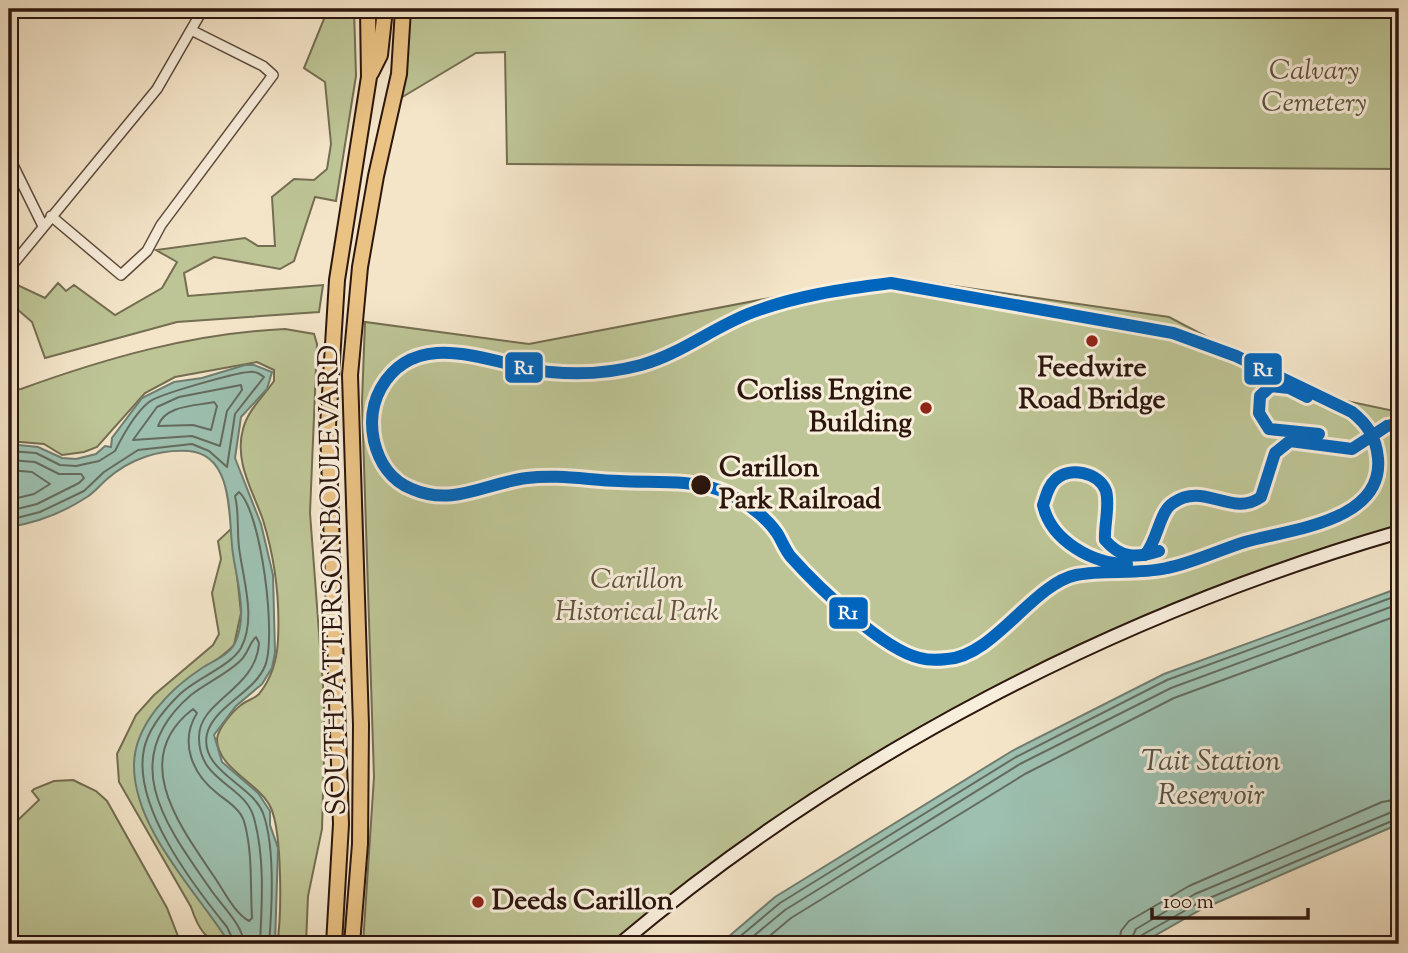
<svg xmlns="http://www.w3.org/2000/svg" width="1408" height="953" viewBox="0 0 1408 953" font-family="'Sorts Mill Goudy',serif">
	<rect width="100%" height="100%" fill="#f4e5c9"/>
	<filter id="stains"><feTurbulence type="fractalNoise" baseFrequency=".00286" numOctaves="4"/><feColorMatrix values="0 0 0 0 .2 0 0 0 0 .09 0 0 0 0 .02 0 0 0 .5 -.17"/></filter>
	<radialGradient id="worn" r=".72"><stop offset=".6" stop-color="#630" stop-opacity="0"/><stop offset="1" stop-color="#630" stop-opacity=".3"/></radialGradient>
	<path fill="#bdc495" stroke="#746d51" stroke-width="2" d="M328,9H354L356,76L336,201L315,197L294,261L280,269L214,257L184,273L188,296L323,285L319,312L177,322L45,358L32,322L9,302V281L45,298L58,283L66,291L74,285L115,315L162,288L177,262L156,250L245,238L258,246H275L272,197L294,179L314,180L327,169L331,144L325,82L304,68Z
		M403,9H1399V169L507,164L505,52L476,53L394,102Z
		M885,276L1169,317L1318,395L1399,412V532L1261,577L1076,656L855,775L620,944H363L374,777L362,402L365,322L529,344Z
		M285,329L314,334L317,344L310,513L324,699V758L322,829L308,896L306,944H277C282,916 282,833 271,808C260,783 217,769 217,739C218,728 233,711 241,705C247,700 254,699 259,694C272,678 277,660 278,640C280,600 275,559 263,520C253,491 234,462 243,429C248,410 263,397 274,381V370L257,362L175,377L145,393L97,447L84,452L62,455L44,444L9,441V390L21,389C106,358 194,333 285,329Z
		M232,528L241,613L234,645C213,667 184,678 164,701C88,785 186,872 230,944C206,944 198,928 191,907L119,782L117,754L136,715L154,695L213,645L219,634L212,593L221,559L218,541Z
		M73,780L96,791L107,801L167,908L181,944H9V818L15,823L39,800L32,791L34,789L54,781Z"/>
	<path fill="#9dc0b0" stroke="#707c6f" stroke-width="2" d="M245,365H254L272,372L267,389L241,417L235,458L261,524L273,575L275,653L272,668L262,684L236,706L214,735L222,762L258,793L270,811V825L278,848L275,944H230C198,893 133,829 134,764C135,724 170,689 202,668C213,661 229,655 235,643C248,616 237,582 233,554C228,524 236,455 189,451C159,449 130,459 107,479C100,485 95,492 87,497C64,512 36,523 9,527V444L38,447L62,458L76,459L96,454L105,446L111,447L112,438L142,398L174,382L202,378Z
		M1399,588V824L1202,909L1140,944H720L775,897L1012,751L1164,674Z"/>
	<g fill="none" stroke-linecap="round" stroke-linejoin="round">
		<path stroke="#646b5e" stroke-width="2" d="M241,385L242,390L227,411L220,446L192,436L133,440L157,407L179,397Z
			M214,402L217,406L211,430L193,425L158,426C165,405 196,406 214,402Z
			M9,451L36,453L60,465L76,466L99,461L115,451C123,435 135,413 149,402C159,394 235,373 249,372C256,371 260,374 264,377L235,414L227,467L209,451L192,444L138,450L104,472L84,491L40,512L9,520
			M9,460L35,462L59,474H81L84,478L79,483L37,504L9,511
			M9,470L32,472L50,484L34,494L9,500
			M193,709L197,713C179,742 192,774 218,794C227,801 240,809 244,821C253,853 250,885 252,918L249,921C234,913 223,889 213,875C179,825 129,758 193,709Z
			M235,944L227,927C193,885 132,806 144,749C148,730 164,710 178,696C194,679 230,667 241,648C256,620 244,582 240,554C236,534 240,515 235,496L239,492C261,511 277,637 265,666C254,693 214,706 207,734C199,771 252,784 263,813C275,846 272,908 269,944
			M244,944C243,925 222,906 211,890C167,827 115,760 191,695C206,683 225,675 239,662C248,655 249,643 256,637L259,643C256,690 199,700 199,737C198,782 245,784 254,818C265,858 262,902 260,944
			M731,944L780,903L1016,757L1167,680L1399,595
			M744,944L785,910L1020,764L1171,688L1399,604
			M760,944L791,918L1025,774L1174,698L1399,615
			M1119,944L1121,931L1129,921L1189,886L1382,802L1399,799
			M1129,944L1136,929L1195,894L1399,809
			M1138,944L1142,935L1200,902L1399,818"/>
		<defs>
			<path id="street" d="M9,157L43,226
				M51,216L121,275L147,251L161,225L273,75L263,66L193,31
				M9,269L157,89L203,9"/>
			<path id="secondary" d="M620,944C845,754 1117,614 1399,532"/>
			<path id="primary" d="M371,73L380,55L385,9
				M334,944L341,824L328,426L337,280L369,77L368,9
				M352,944L360,844L361,725L350,375L360,267L376,176L399,74L403,9"/>
		</defs>
		<use href="#street" stroke="#5e4a3c" stroke-width="12"/>
		<use href="#secondary" stroke="#2c160d" stroke-width="16"/>
		<use href="#primary" stroke="#2c160d" stroke-width="18"/>
		<use href="#street" stroke="#f8eedc" stroke-width="9"/>
		<use href="#secondary" stroke="#f8eedc" stroke-width="12"/>
		<use href="#primary" stroke="#eac284" stroke-width="14"/>
		<defs>
			<path id="rail-1" d="M891,283L1173,333L1236,356L1352,412C1367,424 1376,437 1378,458C1384,522 1290,529 1245,542C1219,550 1193,563 1167,568C1136,575 1106,569 1076,575C1033,584 993,657 947,659C939,660 927,660 920,658C883,650 816,585 791,557C785,550 782,541 777,533C764,514 740,498 719,490C689,479 650,483 619,481C589,480 557,474 527,478C486,483 453,507 412,489C391,481 379,462 374,441C370,422 372,404 381,388C418,323 497,367 550,372C580,375 611,373 641,365C680,354 711,329 748,314C794,296 843,289 891,283Z
				M1307,397L1289,388L1271,386L1260,396L1259,413L1269,429L1319,434
				M1145,555C1158,540 1159,512 1173,503C1204,481 1232,518 1261,497L1275,453L1290,441L1352,449L1387,426L1398,424
				M1127,564C1093,564 1051,541 1043,505C1046,497 1048,486 1055,480C1069,466 1099,472 1106,491C1110,505 1104,526 1105,540C1121,559 1137,558 1159,551"/>
		</defs>
		<use href="#rail-1" stroke="#f8eedc" stroke-width="18"/>
		<use href="#rail-1" stroke="#0065bd" stroke-width="12"/>
	</g>
	<g fill="#8f2418" stroke="#f8eedc" stroke-width="2.5">
		<circle cx="1092" cy="341" r="7"/>
		<circle cx="926" cy="408" r="7"/>
		<circle cx="478" cy="902" r="7"/>
	</g>
	<circle fill="#2c160d" stroke="#f8eedc" stroke-width="2.5" cx="701" cy="485" r="11"/>
	<g text-anchor="middle" dominant-baseline="central" stroke-width="6" stroke-linejoin="round" paint-order="stroke">
		<g font-size="28" font-style="italic" fill="#5f533d" stroke="#f8eedc">
			<text x="1314" y="72">Calvary<tspan x="1314" dy="32">Cemetery</tspan></text>
			<text x="637" y="581">Carillon<tspan x="637" dy="32">Historical Park</tspan></text>
		</g>
		<g font-size="28" font-weight="bold" fill="#2c160d" stroke="#f8eedc">
			<text x="1092" y="369">Feedwire<tspan x="1092" dy="32">Road Bridge</tspan></text>
			<text x="912" y="392" text-anchor="end">Corliss Engine<tspan x="912" dy="32">Building</tspan></text>
			<text x="492" y="902" text-anchor="start">Deeds Carillon</text>
		</g>
		<g font-size="28" font-weight="bold" fill="#2c160d" stroke="#f8eedc" text-anchor="start">
			<text x="719" y="469">Carillon<tspan x="719" dy="32">Park Railroad</tspan></text>
		</g>
		<g font-size="28" fill="#2c160d" stroke="#f8eedc">
			<text transform="translate(334 580) rotate(-91)">SOUTH PATTERSON BOULEVARD</text>
		</g>
		<g font-size="30" font-style="italic" fill="#545246" stroke="#f8eedc">
			<text x="1211" y="762">Tait Station<tspan x="1211" dy="34">Reservoir</tspan></text>
		</g>
	</g>
	<g stroke="#f8eedc" stroke-width="2.5">
		<rect x="504" y="351" width="40" height="33" rx="7" fill="#0065bd"/>
		<rect x="1243" y="352" width="40" height="34" rx="7" fill="#0065bd"/>
		<rect x="828" y="596" width="41" height="34" rx="7" fill="#0065bd"/>
	</g>
	<g font-size="19" text-anchor="middle" font-weight="bold" fill="#fff">
		<text x="524" y="374">R1</text>
		<text x="1263" y="376">R1</text>
		<text x="848" y="619">R1</text>
	</g>
	<rect width="1408" height="953" fill="none" stroke="#f4e5c9" stroke-width="35"/>
	<rect x="10" y="10" width="1387" height="932" fill="none" stroke="#2c160d" stroke-width="3.5"/>
	<rect x="18" y="18" width="1373" height="918" fill="none" stroke="#2c160d" stroke-width="2"/>
	<path d="M1152 908v10h156v-10" fill="none" stroke="#2c160d" stroke-width="3.5"/>
	<text x="1163" y="908" font-size="21" fill="#2c160d" stroke="#f8eedc" stroke-width="5" paint-order="stroke">100 m</text>
	<rect width="100%" height="100%" filter="url(#stains)"/>
	<rect width="100%" height="100%" fill="url(#worn)"/>
</svg>
